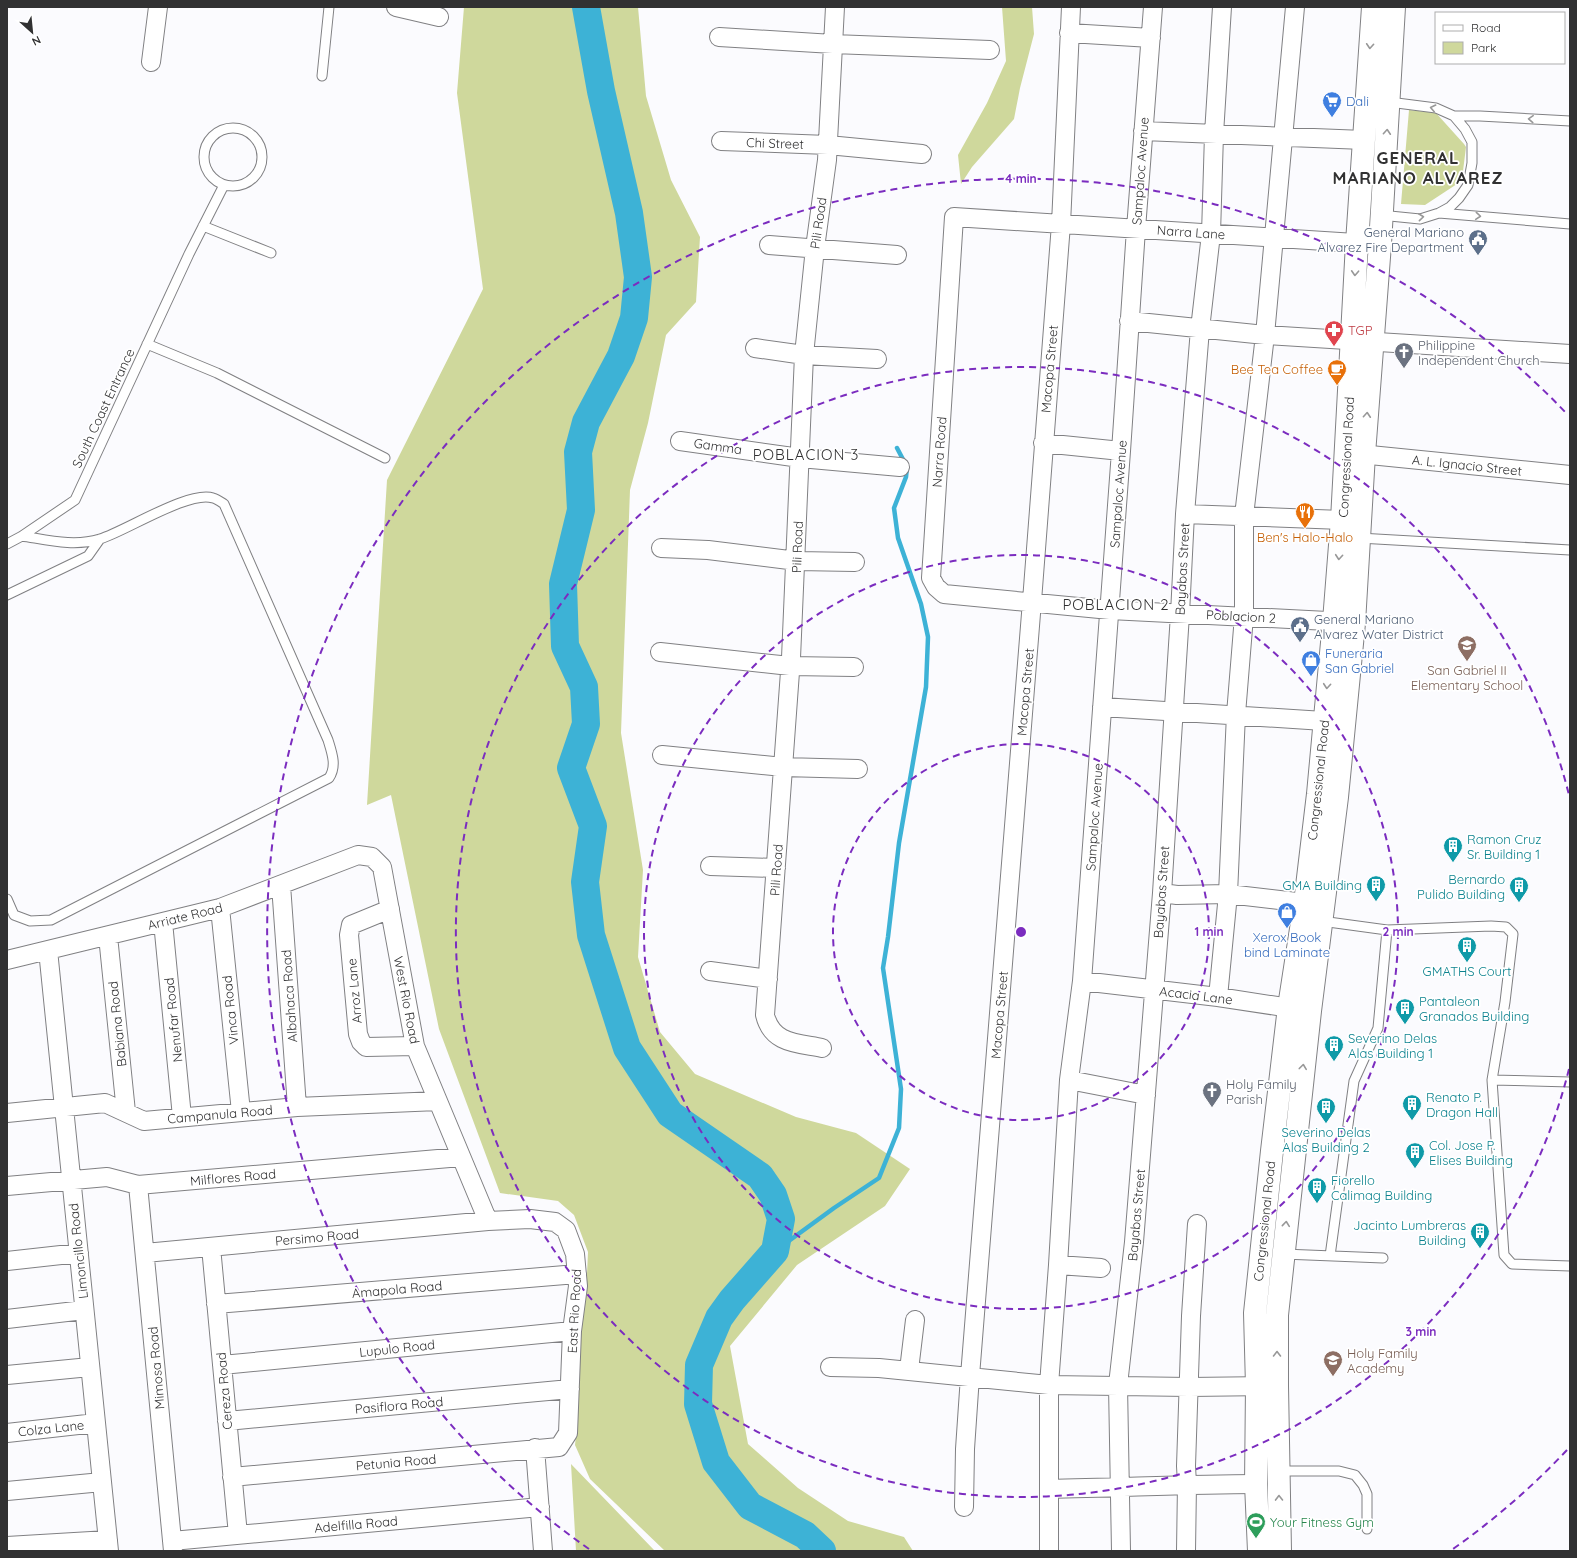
<svg xmlns="http://www.w3.org/2000/svg" width="1577" height="1558" viewBox="0 0 1577 1558" font-family="Quicksand,sans-serif">
	<rect width="100%" height="100%" fill="#fbfbfe"/>
	<path fill="#cfd89c" d="M464,7H638L646,96L671,180L700,237L696,302L666,335L648,423L630,490L621,733L643,870L638,957L660,1032L695,1074L796,1117L856,1133L910,1169L885,1206L797,1265L730,1346L748,1444L798,1488L848,1521L904,1537L913,1551H665L590,1479L575,1445L578,1416L577,1322L587,1274L588,1252L574,1215L558,1201L500,1193L439,1029L391,795L367,805L387,480L483,289L457,93Z
		M1002,7H1032L1034,34L1020,88L1014,119L972,167L961,184L958,155L987,103L1006,61Z
		M1409,110L1436,113L1464,144L1466,147L1462,179L1460,182L1425,205L1401,204Z
		M571,1464L655,1551H576Z"/>
	<g fill="none" stroke-linecap="round" stroke-linejoin="round">
		<path stroke="#3db2d6" stroke-width="4.5" d="M775,1251L834,1208L879,1178L899,1128L901,1089L883,968L888,937L899,843L926,687L928,637L921,604L898,538L894,508L906,477L907,467L897,448"/>
		<path stroke="#3db2d6" stroke-width="28" d="M586,7L601,91L629,213L638,277L634,318L621,356L586,422L578,452L581,510L563,584L565,646L584,687L586,724L571,768L593,826L585,882L591,935L627,1048L670,1114L760,1176L773,1195L781,1219L775,1251L732,1300L719,1318L699,1365L698,1404L716,1462L750,1506L805,1535L822,1551"/>
		<defs>
			<path id="lane" d="M322,76L329,7
				M1454,116H1480L1570,121
				M204 157a29 29 0 1 1 58 0a29 29 0 1 1-58 0Z
				M1439,213L1570,224
				M1380,215L1420,219L1439,213L1450,207L1459,198L1468,185L1472,163V142L1465,129L1454,116L1436,108L1389,102
				M203,226L271,253
				M147,344L217,373L385,458
				M1359,538L1570,550
				M7,544L22,536L75,500L189,254L224,185
				M7,595L88,556L100,539
				M7,899L14,915L30,921L51,920L329,778C337,766 332,753 328,740L224,504C221,502 217,499 213,498C189,490 126,531 100,539C74,547 48,540 22,536
				M1321,921L1387,930L1491,926L1506,927L1513,934L1505,1002L1492,1080L1570,1082
				M1492,1080L1504,1255L1512,1264L1570,1266
				M1283,1254L1383,1258
				M1330,1256L1354,1081L1378,1028L1387,930
				M1278,1471H1339L1355,1475L1363,1485L1367,1494V1529"/>
			<path id="street" d="M396,7L439,17
				M1069,33L1151,38
				M719,37L833,44L990,50
				M151,62L158,7
				M1143,131L1364,140
				M721,141L828,145L922,154
				M769,245L897,255
				M1129,321L1265,335L1570,354
				M755,348L804,355L877,359
				M680,441L800,458L900,467
				M1043,443L1121,451
				M1350,453L1570,475
				M1185,514L1342,520
				M661,548L708,550L797,561L855,562
				M1347,622L1110,610L944,594L936,587L931,578L954,217L1371,244
				M660,652L790,666L854,667
				M1102,707L1324,721
				M662,755L783,767L858,769
				M710,866L776,868
				M281,885L297,1107
				M1162,893L1177,895L1228,894L1305,903
				M220,908L241,1112
				M390,909L351,925L349,935L358,1034L361,1042L366,1047L415,1046
				M163,922L182,1117
				M108,936L126,1112
				M48,950L109,1551
				M7,960L220,908L358,855L372,857L382,867L415,1046L488,1221
				M710,971L768,979
				M1082,981L1218,997L1303,1010
				M1218,997L1228,894L1236,714L1244,616V516L1265,335L1295,7
				M822,1048C797,1043 772,1044 765,1015L791,658L804,355L815,248L827,160L835,7
				M1069,1080L1146,1095
				M7,1113L105,1103L144,1121L297,1107L438,1101
				M138,1185L173,1551
				M7,1186L107,1177L138,1185L461,1157
				M211,1247L238,1535
				M145,1253L488,1221L530,1219L555,1222L566,1230L575,1254L578,1286L572,1331L568,1433L559,1447L232,1477
				M7,1261L79,1253
				M1058,1265L1101,1268
				M216,1304L577,1274
				M7,1319L84,1310
				M222,1365L572,1331
				M830,1367L879,1368L1049,1385L1189,1387L1270,1386
				M909,1370L915,1320
				M7,1375L90,1367
				M227,1421L570,1389
				M7,1433L96,1423
				M535,1448L543,1551
				M1049,1489C1118,1488 1187,1484 1256,1484
				M7,1491L102,1482
				M964,1507L965,1449L970,1376L1032,601L1061,224L1071,7
				M172,1541L540,1507
				M7,1546L108,1540
				M1049,1551V1385L1058,1265L1069,1080L1082,981L1090,873L1121,451L1136,229L1153,7
				M1121,1551L1118,1385L1134,1242L1162,893L1180,614L1185,514L1200,329L1211,234L1214,134L1222,7
				M1186,1551L1187,1484L1186,1466L1191,1316L1197,1224"/>
			<path id="secondary" d="M1259,1551L1256,1484L1257,1386L1255,1313L1272,1151L1289,1007L1305,903L1318,794L1334,621L1342,520L1357,243L1373,7
				M1280,1551L1277,1386V1315L1310,1011L1337,797L1354,623L1364,454L1380,244L1394,7"/>
		</defs>
		<use href="#lane" stroke="#808083" stroke-width="11"/>
		<use href="#street" stroke="#808083" stroke-width="20"/>
		<use href="#secondary" stroke="#808083" stroke-width="24"/>
		<use href="#lane" stroke="#fff" stroke-width="9"/>
		<use href="#street" stroke="#fff" stroke-width="18"/>
		<use href="#secondary" stroke="#fff" stroke-width="22"/>
	</g>
	<defs><path id="oneway-chevron" d="M-2-3.5L2.5 0L-2 3.5" fill="none" stroke-width="1.6" stroke-linecap="round" stroke-linejoin="round"/></defs>
	<g stroke="#989898">
		<use href="#oneway-chevron" transform="translate(1370 46) rotate(94)"/>
		<use href="#oneway-chevron" transform="translate(1433 108) rotate(-168)"/>
		<use href="#oneway-chevron" transform="translate(1531 119) rotate(-177)"/>
		<use href="#oneway-chevron" transform="translate(1387 132) rotate(-86)"/>
		<use href="#oneway-chevron" transform="translate(1478 216) rotate(5)"/>
		<use href="#oneway-chevron" transform="translate(1421 217) rotate(-6)"/>
		<use href="#oneway-chevron" transform="translate(1355 273) rotate(93)"/>
		<use href="#oneway-chevron" transform="translate(1367 415) rotate(-86)"/>
		<use href="#oneway-chevron" transform="translate(1339 557) rotate(95)"/>
		<use href="#oneway-chevron" transform="translate(1327 686) rotate(95)"/>
		<use href="#oneway-chevron" transform="translate(1303 1067) rotate(-83)"/>
		<use href="#oneway-chevron" transform="translate(1286 1224) rotate(-84)"/>
		<use href="#oneway-chevron" transform="translate(1277 1354) rotate(-90)"/>
		<use href="#oneway-chevron" transform="translate(1279 1498) rotate(-91)"/>
	</g>
	<g fill="none" stroke="#7b2cbf" stroke-width="2" stroke-dasharray="7 5">
		<circle cx="1021" cy="932" r="188"/>
		<circle cx="1021" cy="932" r="377"/>
		<path d="M1569 1069A565 565 0 1 1 1569 795"/>
		<path d="M1567 1450A753 753 0 0 1 1453 1549M589 1549A753 753 0 1 1 1567 414"/>
	</g>
	<defs>
		<symbol id="supermarket-pin" viewBox="-11 -11 22 30"><path d="M0 17L-7.5 6A9.5 9.5 0 1 1 7.5 6Z" fill="#3f7fe0" stroke="#fff"/><path d="M-6-5.5h2.5l.6 2H6L4.5 2H-2.5L-4.4-4H-6ZM-1.5 3.2a1.3 1.3 0 1 0 .1 0ZM3 3.2a1.3 1.3 0 1 0 .1 0Z" fill="#fff"/></symbol>
		<symbol id="civic-pin" viewBox="-11 -11 22 30"><path d="M0 17L-7.5 6A9.5 9.5 0 1 1 7.5 6Z" fill="#5c6f8a" stroke="#fff"/><path d="M-.6-6.5H3V-4.5H.6V-3L4-1V1h2V6H-6V1h2V-1L-.6-3ZM-1.2 2.5V6h2.4V2.5Z" fill="#fff"/></symbol>
		<symbol id="pharmacy-pin" viewBox="-11 -11 22 30"><path d="M0 17L-7.5 6A9.5 9.5 0 1 1 7.5 6Z" fill="#e0444e" stroke="#fff"/><path d="M-2-6h4v4h4v4h-4v4h-4v-4h-4v-4h4Z" fill="#fff"/></symbol>
		<symbol id="church-pin" viewBox="-11 -11 22 30"><path d="M0 17L-7.5 6A9.5 9.5 0 1 1 7.5 6Z" fill="#6b7280" stroke="#fff"/><path d="M-1.2-6h2.4v3.5h3.3v2.4h-3.3V6h-2.4V-.1h-3.3v-2.4h3.3Z" fill="#fff"/></symbol>
		<symbol id="cafe-pin" viewBox="-11 -11 22 30"><path d="M0 17L-7.5 6A9.5 9.5 0 1 1 7.5 6Z" fill="#e8710a" stroke="#fff"/><path d="M-5.5-4.5H6V0H3Q3 3.5 0 3.5H-2.5Q-5.5 3.5-5.5 0ZM3-3.2v2h1.7v-2ZM-6 4.5H4V6H-6Z" fill="#fff"/></symbol>
		<symbol id="restaurant-pin" viewBox="-11 -11 22 30"><path d="M0 17L-7.5 6A9.5 9.5 0 1 1 7.5 6Z" fill="#e8710a" stroke="#fff"/><path d="M-5-6h1v4h1v-4h1v4h1v-4h1v5L-1.5 .5V6h-2V.5L-5-1ZM5-6V6H3V1.5H1.5Q1.5-4 5-6Z" fill="#fff"/></symbol>
		<symbol id="school-pin" viewBox="-11 -11 22 30"><path d="M0 17L-7.5 6A9.5 9.5 0 1 1 7.5 6Z" fill="#8d6e63" stroke="#fff"/><path d="M0-5L7-2L0 1L-7-2ZM-4 1L0 2.5L4 1V4Q0 6-4 4Z" fill="#fff"/></symbol>
		<symbol id="shop-pin" viewBox="-11 -11 22 30"><path d="M0 17L-7.5 6A9.5 9.5 0 1 1 7.5 6Z" fill="#3f7fe0" stroke="#fff"/><path d="M-5-2.5h2.3a2.7 3.5 0 0 1 5.4 0H5L5.5 6h-11ZM-1.5-2.5h3a1.5 2.3 0 0 0-3 0Z" fill="#fff"/></symbol>
		<symbol id="building-pin" viewBox="-11 -11 22 30"><path d="M0 17L-7.5 6A9.5 9.5 0 1 1 7.5 6Z" fill="#0f9aa8" stroke="#fff"/><path d="M-4-6H4V6H1V3H-1V6H-4ZM-2.5-4.3h1.7v1.8h-1.7ZM.8-4.3h1.7v1.8H.8ZM-2.5-1h1.7V.8h-1.7ZM.8-1h1.7V.8H.8Z" fill="#fff"/></symbol>
		<symbol id="stadium-pin" viewBox="-11 -11 22 30"><path d="M0 17L-7.5 6A9.5 9.5 0 1 1 7.5 6Z" fill="#2e9e5b" stroke="#fff"/><path d="M0-5a6.5 5 0 1 0 0 10a6.5 5 0 1 0 0-10ZM-3.5-1.8h7v3.6h-7Z" fill="#fff"/></symbol>
	</defs>
	<g fill-rule="evenodd">
		<use href="#supermarket-pin" x="1321" y="90" width="22" height="30"/>
		<use href="#civic-pin" x="1467" y="228" width="22" height="30"/>
		<use href="#pharmacy-pin" x="1323" y="319" width="22" height="30"/>
		<use href="#church-pin" x="1393" y="341" width="22" height="30"/>
		<use href="#cafe-pin" x="1326" y="358" width="22" height="30"/>
		<use href="#restaurant-pin" x="1294" y="501" width="22" height="30"/>
		<use href="#civic-pin" x="1289" y="615" width="22" height="30"/>
		<use href="#school-pin" x="1456" y="634" width="22" height="30"/>
		<use href="#shop-pin" x="1300" y="649" width="22" height="30"/>
		<use href="#building-pin" x="1442" y="835" width="22" height="30"/>
		<use href="#building-pin" x="1365" y="874" width="22" height="30"/>
		<use href="#building-pin" x="1508" y="875" width="22" height="30"/>
		<use href="#shop-pin" x="1276" y="901" width="22" height="30"/>
		<use href="#building-pin" x="1456" y="935" width="22" height="30"/>
		<use href="#building-pin" x="1394" y="997" width="22" height="30"/>
		<use href="#building-pin" x="1323" y="1034" width="22" height="30"/>
		<use href="#church-pin" x="1201" y="1080" width="22" height="30"/>
		<use href="#building-pin" x="1401" y="1093" width="22" height="30"/>
		<use href="#building-pin" x="1315" y="1096" width="22" height="30"/>
		<use href="#building-pin" x="1404" y="1141" width="22" height="30"/>
		<use href="#building-pin" x="1306" y="1176" width="22" height="30"/>
		<use href="#building-pin" x="1469" y="1221" width="22" height="30"/>
		<use href="#school-pin" x="1322" y="1349" width="22" height="30"/>
		<use href="#stadium-pin" x="1245" y="1511" width="22" height="30"/>
	</g>
	<g text-anchor="middle" dominant-baseline="central" stroke-width="3.5" stroke-linejoin="round" paint-order="stroke">
		<g font-size="13" fill="#366cbe" stroke="#fff" text-anchor="start">
			<text x="1346" y="101">Dali</text>
			<text x="1325" y="653">Funeraria<tspan x="1325" dy="15">San Gabriel</tspan></text>
			<text x="1287" y="937" text-anchor="middle">Xerox Book<tspan x="1287" dy="15">bind Laminate</tspan></text>
		</g>
		<g font-size="13" fill="#313132" stroke="#fff">
			<text transform="translate(775 143) rotate(2)">Chi Street</text>
			<text transform="translate(1140 171) rotate(-86)">Sampaloc Avenue</text>
			<text transform="translate(818 223) rotate(-82)">Pili Road</text>
			<text transform="translate(1191 232) rotate(4)">Narra Lane</text>
			<text transform="translate(1049 369) rotate(-85)">Macopa Street</text>
			<text transform="translate(103 408) rotate(-65)">South Coast Entrance</text>
			<text transform="translate(718 446) rotate(8)">Gamma</text>
			<text transform="translate(939 452) rotate(-86)">Narra Road</text>
			<text transform="translate(1346 457) rotate(-87)">Congressional Road</text>
			<text transform="translate(1467 465) rotate(6)">A. L. Ignacio Street</text>
			<text transform="translate(1118 494) rotate(-86)">Sampaloc Avenue</text>
			<text transform="translate(797 547) rotate(-88)">Pili Road</text>
			<text transform="translate(1182 569) rotate(-87)">Bayabas Street</text>
			<text transform="translate(1241 616) rotate(3)">Poblacion 2</text>
			<text transform="translate(1025 692) rotate(-85)">Macopa Street</text>
			<text transform="translate(1318 780) rotate(-84)">Congressional Road</text>
			<text transform="translate(1094 817) rotate(-86)">Sampaloc Avenue</text>
			<text transform="translate(776 870) rotate(-86)">Pili Road</text>
			<text transform="translate(1161 892) rotate(-86)">Bayabas Street</text>
			<text transform="translate(185 916) rotate(-14)">Arriate Road</text>
			<text transform="translate(354 991) rotate(-95)">Arroz Lane</text>
			<text transform="translate(1196 995) rotate(7)">Acacia Lane</text>
			<text transform="translate(289 996) rotate(-94)">Albahaca Road</text>
			<text transform="translate(407 1000) rotate(79)">West Rio Road</text>
			<text transform="translate(230 1010) rotate(-96)">Vinca Road</text>
			<text transform="translate(999 1015) rotate(-85)">Macopa Street</text>
			<text transform="translate(173 1020) rotate(-96)">Nenufar Road</text>
			<text transform="translate(117 1024) rotate(-96)">Babiana Road</text>
			<text transform="translate(220 1114) rotate(-5)">Campanula Road</text>
			<text transform="translate(233 1177) rotate(-5)">Milflores Road</text>
			<text transform="translate(1136 1215) rotate(-85)">Bayabas Street</text>
			<text transform="translate(1264 1221) rotate(-84)">Congressional Road</text>
			<text transform="translate(317 1237) rotate(-5)">Persimo Road</text>
			<text transform="translate(78 1251) rotate(-96)">Limoncillo Road</text>
			<text transform="translate(397 1289) rotate(-5)">Amapola Road</text>
			<text transform="translate(574 1311) rotate(-87)">East Rio Road</text>
			<text transform="translate(397 1348) rotate(-6)">Lupulo Road</text>
			<text transform="translate(156 1368) rotate(-95)">Mimosa Road</text>
			<text transform="translate(224 1391) rotate(-95)">Cereza Road</text>
			<text transform="translate(399 1405) rotate(-5)">Pasiflora Road</text>
			<text transform="translate(51 1428) rotate(-6)">Colza Lane</text>
			<text transform="translate(396 1462) rotate(-5)">Petunia Road</text>
			<text transform="translate(356 1524) rotate(-5)">Adelfilla Road</text>
		</g>
		<g font-size="13" fill="#4e5e75" stroke="#fff" text-anchor="end">
			<text x="1464" y="232">General Mariano<tspan x="1464" dy="15">Alvarez Fire Department</tspan></text>
			<text x="1314" y="619" text-anchor="start">General Mariano<tspan x="1314" dy="15">Alvarez Water District</tspan></text>
		</g>
		<g font-size="13" fill="#be3a42" stroke="#fff" text-anchor="start">
			<text x="1348" y="330">TGP</text>
		</g>
		<g font-size="13" fill="#5b616d" stroke="#fff" text-anchor="start">
			<text x="1418" y="345">Philippine<tspan x="1418" dy="15">Independent Church</tspan></text>
			<text x="1226" y="1084">Holy Family<tspan x="1226" dy="15">Parish</tspan></text>
		</g>
		<g font-size="13" fill="#c56008" stroke="#fff" text-anchor="end">
			<text x="1323" y="369">Bee Tea Coffee</text>
			<text x="1305" y="537" text-anchor="middle">Ben's Halo-Halo</text>
		</g>
		<g font-size="13" fill="#785e54" stroke="#fff">
			<text x="1467" y="670">San Gabriel II<tspan x="1467" dy="15">Elementary School</tspan></text>
			<text x="1347" y="1353" text-anchor="start">Holy Family<tspan x="1347" dy="15">Academy</tspan></text>
		</g>
		<g font-size="13" fill="#0d838f" stroke="#fff" text-anchor="start">
			<text x="1467" y="839">Ramon Cruz<tspan x="1467" dy="15">Sr. Building 1</tspan></text>
			<text x="1505" y="879" text-anchor="end">Bernardo<tspan x="1505" dy="15">Pulido Building</tspan></text>
			<text x="1362" y="885" text-anchor="end">GMA Building</text>
			<text x="1467" y="971" text-anchor="middle">GMATHS Court</text>
			<text x="1419" y="1001">Pantaleon<tspan x="1419" dy="15">Granados Building</tspan></text>
			<text x="1348" y="1038">Severino Delas<tspan x="1348" dy="15">Alas Building 1</tspan></text>
			<text x="1426" y="1097">Renato P.<tspan x="1426" dy="15">Dragon Hall</tspan></text>
			<text x="1326" y="1132" text-anchor="middle">Severino Delas<tspan x="1326" dy="15">Alas Building 2</tspan></text>
			<text x="1429" y="1145">Col. Jose P.<tspan x="1429" dy="15">Elises Building</tspan></text>
			<text x="1331" y="1180">Fiorello<tspan x="1331" dy="15">Calimag Building</tspan></text>
			<text x="1466" y="1225" text-anchor="end">Jacinto Lumbreras<tspan x="1466" dy="15">Building</tspan></text>
		</g>
		<g font-size="13" fill="#27864d" stroke="#fff" text-anchor="start">
			<text x="1270" y="1522">Your Fitness Gym</text>
		</g>
		<g font-size="15" letter-spacing="1" fill="#313132" stroke="#fff">
			<text x="806" y="454">POBLACION 3</text>
			<text x="1116" y="604">POBLACION 2</text>
		</g>
		<g font-size="17" font-weight="bold" letter-spacing="1" fill="#313132" stroke="#fff">
			<text x="1418" y="157">GENERAL<tspan x="1418" dy="20">MARIANO ALVAREZ</tspan></text>
		</g>
	</g>
	<circle cx="1021" cy="932" r="6" fill="#7b2cbf" stroke="#fff" stroke-width="2"/>
	<g font-size="12" text-anchor="middle" font-weight="bold" fill="#7b2cbf" stroke="#fff" stroke-width="3.5" stroke-linejoin="round" paint-order="stroke">
		<text x="1021" y="183">4 min</text>
		<text x="1209" y="936">1 min</text>
		<text x="1398" y="936">2 min</text>
		<text x="1421" y="1336">3 min</text>
	</g>
	<rect width="1577" height="1558" fill="none" stroke="#313132" stroke-width="16"/>
	<rect x="1435" y="12" width="130" height="52" fill="#ffffff" stroke="#adadad"/>
	<rect x="1443" y="25" width="20" height="6" fill="#ffffff" stroke="#adadad"/>
	<text x="1471" y="32" font-size="12" fill="#313132">Road</text>
	<rect x="1443" y="42" width="20" height="12" fill="#cfd89c" stroke="#adadad"/>
	<text x="1471" y="52" font-size="12" fill="#313132">Park</text>
	<g transform="translate(32 32) rotate(153)" stroke="#ffffff" stroke-width="3" paint-order="stroke">
	<path d="M0-3L7 15L0 10L-7 15Z" fill="#313132"/>
	<text y="-6" font-size="11" font-weight="bold" text-anchor="middle" fill="#313132">N</text>
	</g>
</svg>
